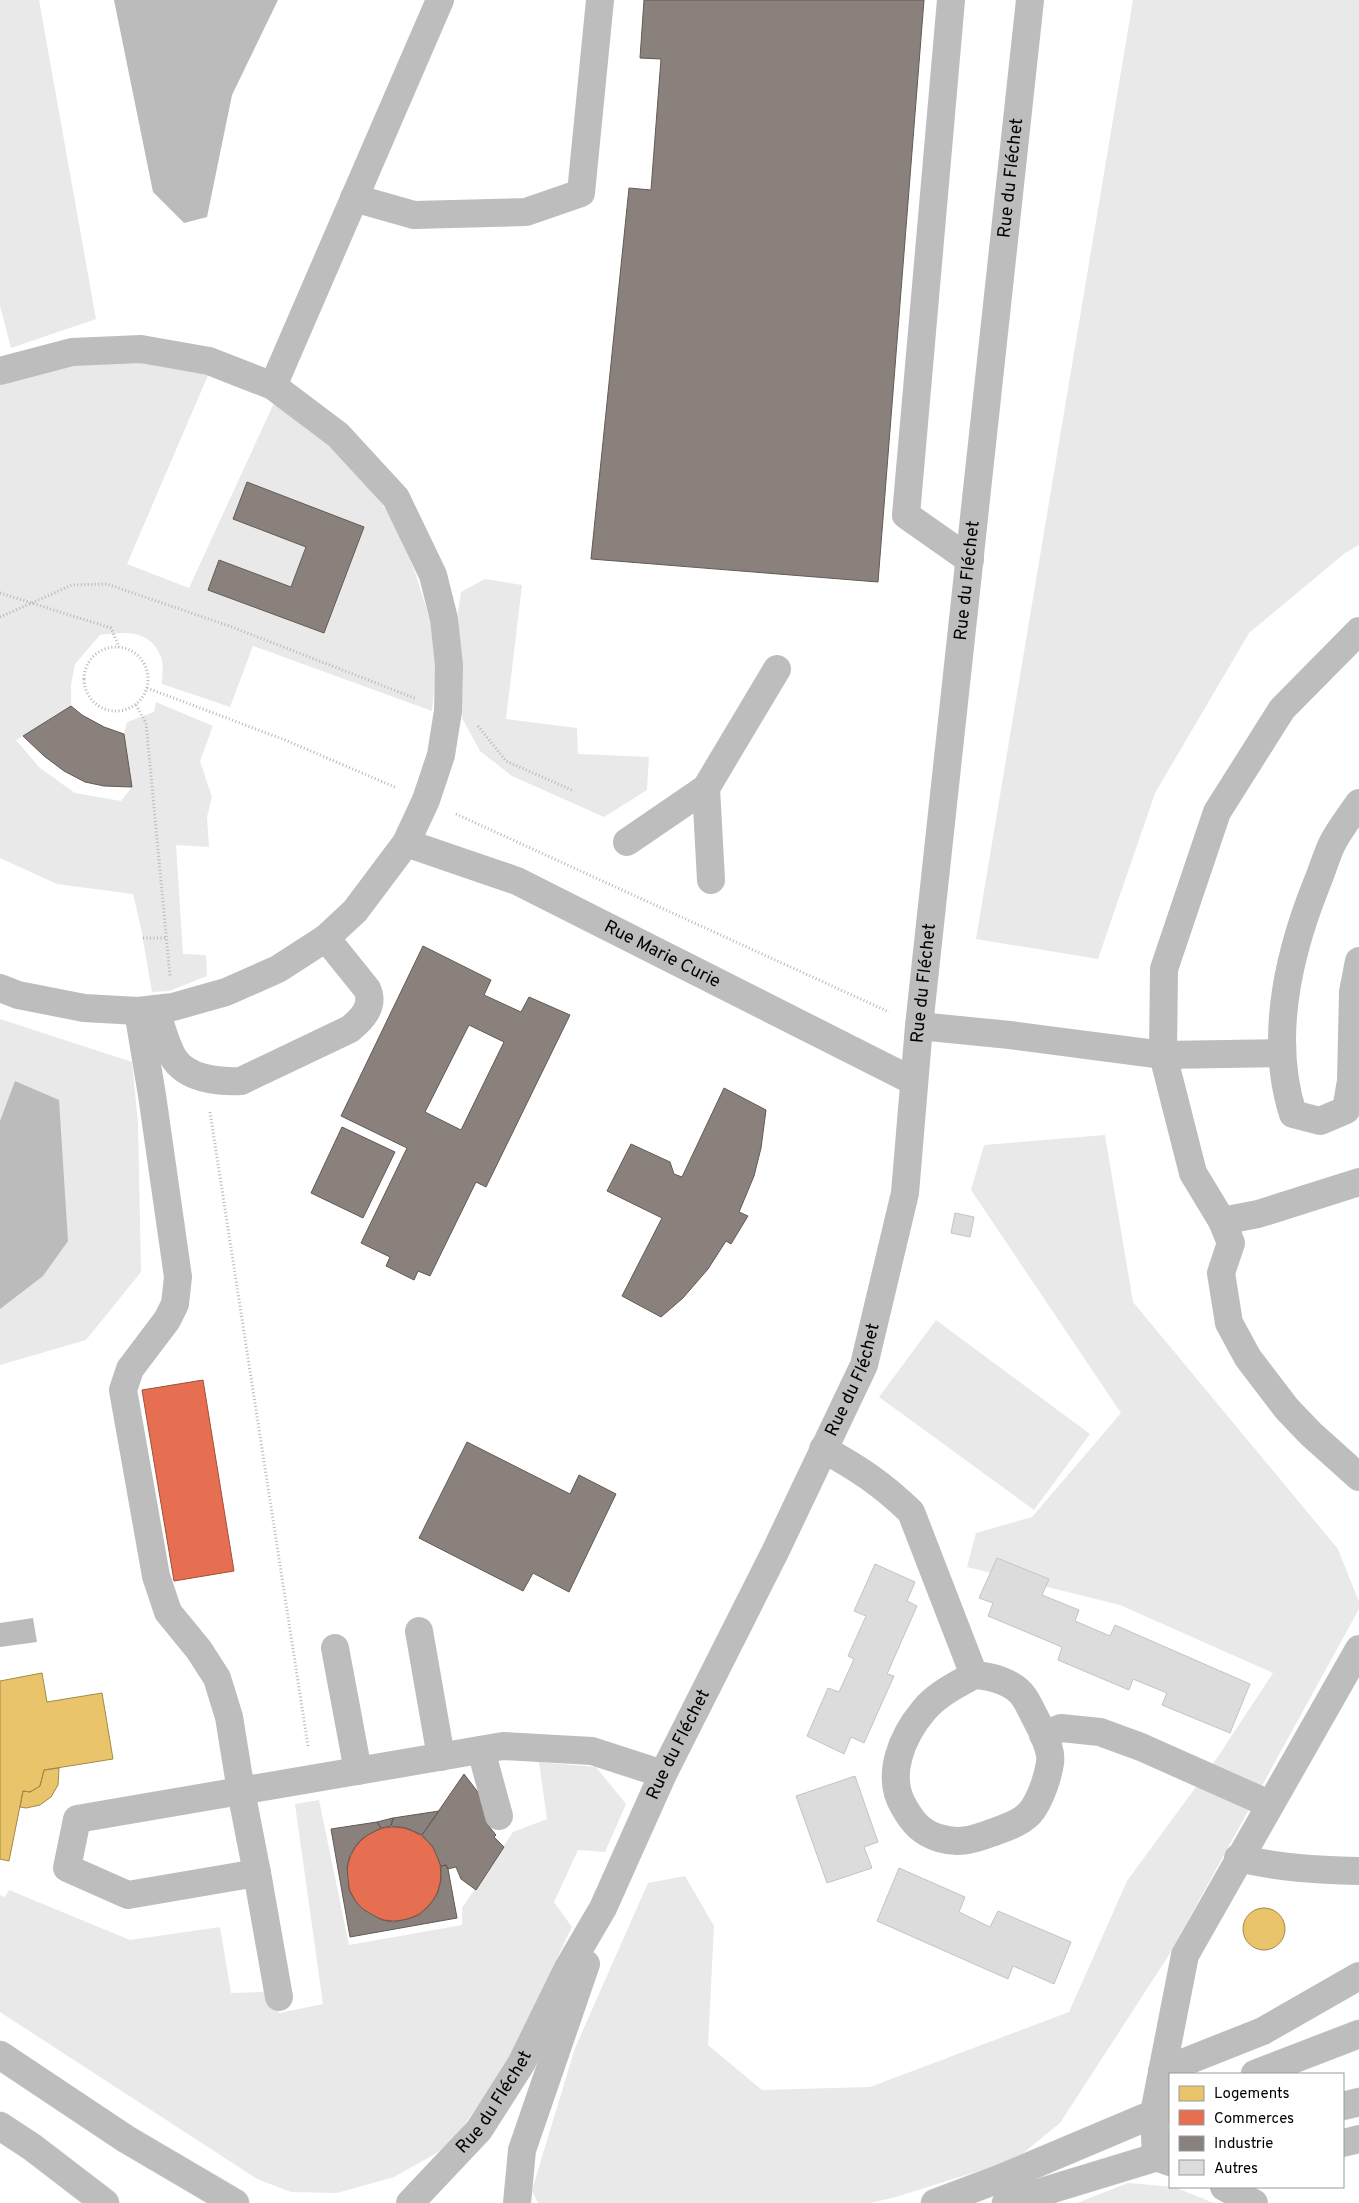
<svg xmlns="http://www.w3.org/2000/svg" width="1359" height="2203" viewBox="0 0 1359 2203" font-family="Overpass,sans-serif">
	<rect width="100%" height="100%" fill="#fff"/>
	<path fill="#e9e9e9" d="M0,0H39L96,319L11,348L0,306Z
		M1133,0H1359V545L1345,553L1249,633L1155,793L1098,959L976,939Z
		M79,362H149L209,373L127,564L189,588L274,403L348,460L391,516L415,572L430,620L436,669L432,711L253,646L230,707L162,684C162,676 164,664 161,657C149,628 125,632 100,635L75,664L71,685V706L16,740L40,768L75,793L121,801L132,787L124,734L127,722L154,712L156,702L213,726L200,761L212,797L207,817L209,847L176,845L183,954L206,955L207,976L169,991L152,992L141,928L133,894L57,884L0,858V385L34,371Z
		M485,579L522,585L506,719L577,728L578,754L649,757L647,790L604,817L512,776L480,751L462,718L458,613L461,592Z
		M0,1019L132,1062L138,1123L141,1272L86,1340L0,1365Z
		M1105,1135L1133,1302L1338,1549L1359,1602V1609L1169,1955L1060,2123L1016,2159L896,2197L870,2203H538L532,2190L575,2048L648,1883L685,1876L714,1926L708,2045L762,2090L870,2087L1069,2012L1127,1881L1217,1758L1273,1673L1120,1605L967,1567L976,1533L1032,1517L1121,1413L971,1190L984,1145Z
		M936,1320L1090,1434L1034,1510L879,1397Z
		M539,1762L596,1767L626,1804L605,1852L578,1850L554,1902L572,1927L505,2067L465,2124L442,2150L394,2177L337,2193L291,2192L257,2179L0,2012V1895L5,1897L9,1890L130,1940L220,1927L231,1993L265,1992L279,2013L323,2004L295,1804L319,1800L349,1945L462,1925V1908L513,1832L547,1819Z
		M1128,2183L1174,2187L1214,2203H1077Z"/>
	<path fill="#bbb" d="M114,0H278L232,95L207,217L184,223L153,192Z
		M15,1081L59,1100L68,1241L43,1276L0,1309V1121Z
		M33,1618L37,1642L0,1647V1623Z"/>
	<path fill="#e9c46a" stroke="#a3894a" d="M42,1673L47,1702L102,1693L113,1759L44,1770L40,1786L30,1792L23,1791L9,1861L0,1859V1681Z
		M59,1768L58,1785L51,1797L40,1805L26,1808L20,1807L23,1791L30,1792L40,1786L44,1770Z
		M1243 1929a21 21 0 1 1 42 0a21 21 0 1 1-42 0Z"/>
	<path fill="#e76f51" stroke="#a24e39" d="M203,1380L234,1571L174,1581L142,1390Z
		M347 1874a47 47 0 1 1 94 0a47 47 0 1 1-94 0Z"/>
	<path fill="#8a817c" stroke="#615a57" fill-rule="evenodd" d="M644,0H924L878,582L591,559L629,188L651,190L661,59L640,58Z
		M247,482L364,527L324,633L208,590L219,560L291,587L306,547L233,519Z
		M71,706L82,715L104,727L124,734L132,787L104,786L85,782L64,771L44,756L23,736Z
		M423,946L491,980L484,995L521,1012L529,997L570,1015L486,1187L476,1182L430,1276L418,1271L414,1280L386,1266L390,1257L361,1243L407,1148L341,1116ZM469,1025L504,1042L461,1130L425,1112Z
		M724,1088L766,1110L761,1148L754,1176L739,1212L748,1216L731,1244L726,1241L708,1269L683,1298L661,1317L622,1296L662,1218L607,1191L631,1144L670,1162L674,1174L682,1177Z
		M342,1127L395,1152L363,1218L311,1193Z
		M467,1442L570,1494L579,1475L616,1494L569,1592L533,1573L523,1591L419,1538Z
		M464,1774L497,1817L488,1825L496,1835L494,1837L504,1847L476,1890L461,1879L456,1867L448,1869L446,1865L441,1866L433,1847L422,1835Z
		M439,1811L422,1835L406,1828L391,1826L393,1818Z
		M393,1818L391,1826L381,1828L377,1822Z
		M377,1822L381,1828L364,1837L357,1844L350,1855L347,1867L349,1890L356,1902L364,1910L382,1920L393,1922L408,1919L419,1915L428,1907L437,1895L441,1880V1866L446,1865L448,1869L457,1918L350,1937L331,1829Z"/>
	<path fill="#dcdcdc" stroke="#c4c4c4" d="M955,1213L974,1217L970,1237L951,1233Z
		M997,1558L1049,1579L1042,1595L1079,1610L1075,1621L1110,1636L1115,1625L1250,1684L1230,1733L1162,1705L1167,1693L1133,1679L1129,1690L1058,1660L1062,1647L988,1616L993,1603L979,1598Z
		M875,1564L915,1582L907,1601L917,1606L887,1674L894,1676L864,1743L851,1737L844,1754L807,1736L828,1688L839,1692L854,1659L848,1656L866,1616L854,1611Z
		M855,1776L878,1842L864,1847L872,1868L827,1883L796,1796Z
		M899,1868L965,1897L959,1912L990,1927L998,1911L1071,1942L1054,1984L1013,1966L1008,1979L877,1921Z"/>
	<g fill="none" stroke-linecap="round" stroke-linejoin="round">
		<defs>
			<path id="highway" d="M0,2055L126,2139L235,2203
				M1255,2074L1359,2034
				M1343,2106L1359,2102
				M0,2126L32,2147L105,2203
				M935,2203L1004,2177L1170,2107
				M1006,2203L1170,2153"/>
		</defs>
		<use href="#highway" stroke="#dbdbdb" stroke-width="29"/>
		<path stroke="#b8b8b8" stroke-width="3" stroke-dasharray="1 2.5" stroke-linecap="butt" d="M0,593L111,628L119,647
			M0,617L72,585L107,584L232,627L417,699
			M84 679a32 32 0 1 1 64 0a32 32 0 1 1-64 0Z
			M147,688L285,740L397,788
			M136,705L146,723L170,976
			M478,726L506,761L574,791
			M456,814L889,1012
			M143,938H166
			M210,1112L308,1746"/>
		<g stroke="#bdbdbd" stroke-width="28">
			<path d="M951,0L906,515L970,560"/>
			<path d="M354,198L414,215L526,212L581,193L600,0"/>
			<path d="M0,371L72,352L141,349L209,361L273,386L338,435L396,498L433,575L444,619L449,665L448,711L441,755L426,800L406,843L355,911L326,938L278,969L226,992L173,1007L138,1011L84,1008L18,995L0,988"/>
			<path d="M273,386L440,0"/>
			<path d="M706,788L777,669"/>
			<path d="M1359,803C1350,816 1339,830 1332,844C1326,857 1322,871 1317,883C1288,955 1269,1039 1293,1114L1320,1121L1346,1110L1351,1081L1353,992L1359,961"/>
			<path d="M627,842L706,788L711,880"/>
			<path id="s1" d="M406,843L517,881L913,1081"/>
			<path d="M155,1009C161,1024 165,1043 173,1057C186,1079 218,1082 241,1081L350,1029C362,1019 375,1006 367,989L326,938"/>
			<path d="M138,1011L152,1095L178,1277L175,1304L167,1320L130,1369L123,1390L156,1576L168,1612L199,1650L217,1678L229,1717L241,1791L257,1873L128,1895L67,1868L77,1819L503,1746L592,1751L663,1774"/>
			<path d="M919,1026L1010,1035L1163,1055L1282,1053"/>
			<path d="M1359,1182L1258,1214L1222,1221L1231,1243L1221,1273L1229,1323L1248,1358L1287,1409L1311,1434L1359,1477"/>
			<path d="M1222,1221L1193,1173L1163,1055L1164,969L1217,812L1282,709L1359,631"/>
			<path d="M823,1449C858,1468 882,1484 911,1512L974,1675C957,1685 937,1694 924,1710C902,1736 885,1776 904,1807C913,1823 922,1833 939,1838C958,1844 973,1840 991,1833C1005,1828 1023,1823 1033,1809C1041,1797 1048,1777 1050,1763C1052,1751 1045,1738 1040,1727C1035,1718 1030,1706 1024,1697C1014,1682 991,1676 974,1675"/>
			<path d="M419,1631L441,1757"/>
			<path d="M335,1648L358,1771"/>
			<path d="M1043,1735L1061,1728L1100,1732L1141,1747L1269,1804"/>
			<path d="M481,1750L499,1816"/>
			<path d="M1238,1858C1279,1868 1317,1870 1359,1871"/>
			<path d="M257,1873L279,1997"/>
			<path d="M1162,2071L1263,2031L1359,1976"/>
			<path d="M1343,2143L1359,2139"/>
			<path d="M1170,2162L1156,2157L1154,2113L1185,1955L1359,1649"/>
			<path d="M1224,2187L1254,2203"/>
			<path id="s2" d="M410,2203L479,2130L521,2064L568,1968L603,1908L663,1774L775,1552L864,1365L905,1193L919,1026L1030,0"/>
			<path d="M517,2203L522,2150L586,1964"/>
		</g>
		<use href="#highway" stroke="#bdbdbd" stroke-width="28"/>
	</g>
	<g text-anchor="middle" dominant-baseline="central" stroke-width="5" stroke-linejoin="round" paint-order="stroke">
		<g font-size="18" fill="#000" stroke="#fff">
			<text stroke="none"><textPath href="#s2" startOffset="2155">Rue du Fléchet</textPath></text>
			<text stroke="none"><textPath href="#s2" startOffset="1750">Rue du Fléchet</textPath></text>
			<text stroke="none"><textPath href="#s1" startOffset="280">Rue Marie Curie</textPath></text>
			<text stroke="none"><textPath href="#s2" startOffset="1345">Rue du Fléchet</textPath></text>
			<text stroke="none"><textPath href="#s2" startOffset="940">Rue du Fléchet</textPath></text>
			<text stroke="none"><textPath href="#s2" startOffset="535">Rue du Fléchet</textPath></text>
			<text stroke="none"><textPath href="#s2" startOffset="132">Rue du Fléchet</textPath></text>
		</g>
	</g>
	<rect x="1169" y="2073" width="175" height="115" fill="#ffffff" stroke="#999999"/>
	<rect x="1179" y="2086" width="25" height="15" fill="#e9c46a" stroke="#999999"/>
	<text x="1214" y="2098" font-size="15" fill="#000000">Logements</text>
	<rect x="1179" y="2110" width="25" height="15" fill="#e76f51" stroke="#999999"/>
	<text x="1214" y="2123" font-size="15" fill="#000000">Commerces</text>
	<rect x="1179" y="2136" width="25" height="15" fill="#8a817c" stroke="#999999"/>
	<text x="1214" y="2148" font-size="15" fill="#000000">Industrie</text>
	<rect x="1179" y="2160" width="25" height="15" fill="#dcdcdc" stroke="#999999"/>
	<text x="1214" y="2173" font-size="15" fill="#000000">Autres</text>
</svg>
